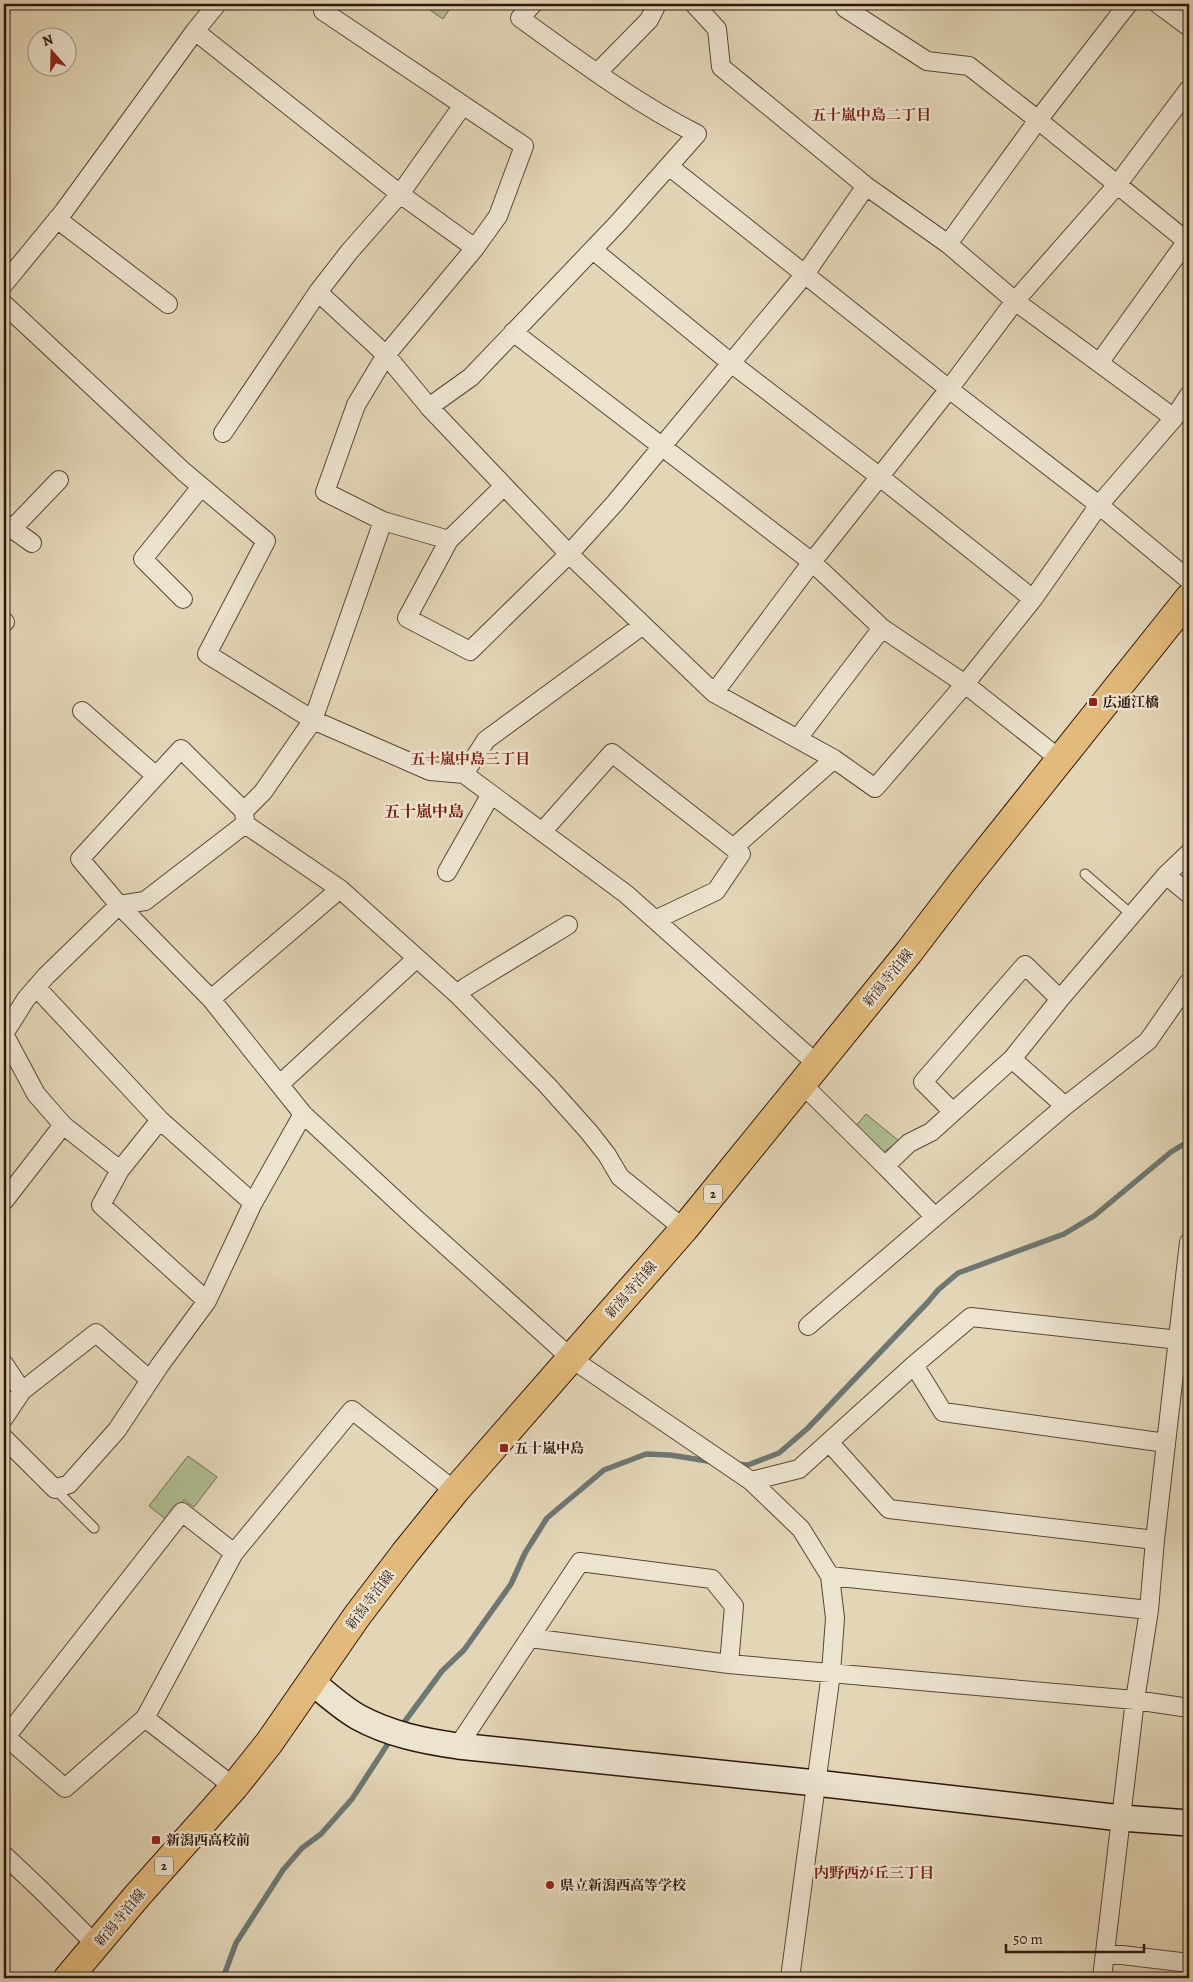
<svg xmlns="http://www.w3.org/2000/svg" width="1193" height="1982" viewBox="0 0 1193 1982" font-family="Alegreya,'Noto Serif JP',serif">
	<rect width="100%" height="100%" fill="#e3d6b7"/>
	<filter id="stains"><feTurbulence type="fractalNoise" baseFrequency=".004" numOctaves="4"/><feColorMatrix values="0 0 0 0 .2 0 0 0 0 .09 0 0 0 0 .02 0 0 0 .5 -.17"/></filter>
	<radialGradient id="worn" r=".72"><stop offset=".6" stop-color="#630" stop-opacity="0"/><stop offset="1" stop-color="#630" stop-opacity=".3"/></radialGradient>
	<path fill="#afbf92" stroke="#6e6a4f" d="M421,4H453L443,19Z
		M866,1114L899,1141L884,1152L870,1145L854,1128Z
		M188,1456L217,1477L194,1507L184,1500L168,1521L149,1506Z"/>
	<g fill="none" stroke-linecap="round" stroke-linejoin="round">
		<path stroke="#6d7773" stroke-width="5.5" d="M736,1464L748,1465L779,1453L808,1428L928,1302L938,1290L958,1273L1064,1234L1094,1216L1171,1152L1189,1141
			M400,1728L442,1671L464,1650L511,1584L525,1553L547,1518L604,1470L646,1454L670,1455L714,1462
			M223,1978L236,1943L283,1870L302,1848L321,1834L352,1799L391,1739"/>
		<defs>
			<path id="lane" d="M1085,874L1132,915
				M55,1489L94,1528"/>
			<path id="street" d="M328,4L323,11L524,146L498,216L475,248L400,194L463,105
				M694,4L717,29L721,67L866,186
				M1128,4L1038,120L1189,243
				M1158,4L1189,27
				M195,31L400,194L349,252L318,292L386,355L429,407L569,554L714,693L834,759L875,788L965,684L1033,599L1099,505L1174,418L1015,301L948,244
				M597,73L649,20L657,4
				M670,167L949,389L1099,505L1189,580
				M57,219L168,304
				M475,248L386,355L356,405L325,492L383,521L449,540L407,618L470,651L569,554L615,503L805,274L866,186L948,244L1038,120L969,66L927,61L845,8L848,4
				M593,250L731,363L880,477L1033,599
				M4,284L64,211L195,31L217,4
				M4,304L184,472L266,541L207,654L313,720L430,771L464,774L486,740L643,625
				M513,332L812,562L882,628L798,738
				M1099,363L1189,238
				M429,407L471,377L618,223L697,134C634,102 577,59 520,18L533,4
				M1174,418L1189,395
				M223,433L318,292
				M4,523L32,543
				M12,529L59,480
				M449,540L504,486
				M183,599L143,559L201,487
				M4,623L5,622
				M882,628L965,684L1061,760
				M714,693L812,562L949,389L1015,301L1117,185L1189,89
				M82,711L156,776
				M464,774L626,894L818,1065
				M244,811L181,749L80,859L119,905L211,999L303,1114L414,1217L572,1359L751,1481L801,1529L830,1576L835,1618L831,1673L790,1978
				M245,821L244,811L263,792L313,720L383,521
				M245,824L340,889L457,994L547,1085L589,1132L607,1155L620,1177L684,1229
				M542,832L612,753L741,854L716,891L655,920
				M733,848L834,759
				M447,872L491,794
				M1166,875L1189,894
				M36,987L160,1120L253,1203
				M457,994L466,987L568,925
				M211,999L340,889
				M4,1034L36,1094L63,1125L120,1170L101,1205L207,1301
				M4,1034L26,999L46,976L119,905L145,901L245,824
				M1012,1059L1065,1106L1148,1041L1189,982
				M280,1084L417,958
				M802,1084L885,1166L909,1143L931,1132L1012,1059L1060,999L1166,875L1189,853
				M953,1112L923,1082L1025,965L1060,999
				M885,1166L935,1217L1065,1106
				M120,1170L160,1120
				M4,1201L63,1125
				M808,1326L935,1217
				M4,1364L22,1391L4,1418
				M914,1365L943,1412L1166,1443
				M22,1391L96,1333L150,1380
				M4,1438L55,1489L69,1484L117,1430L160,1365L207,1301L253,1203L303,1114
				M829,1442L889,1509L1155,1540
				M751,1481L799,1469L914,1365L971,1317L1188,1341
				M234,1553L352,1410L455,1491
				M830,1576L1149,1610
				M530,1638L729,1664L1135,1700L1189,1708
				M145,1718L234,1787
				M4,1735L65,1788L145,1718L234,1553L182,1512L6,1737
				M458,1746L580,1562L712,1579L734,1606L729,1664
				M4,1855L41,1890L97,1946
				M1105,1953L1189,1963
				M1102,1978L1135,1700L1149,1610L1155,1540L1189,1242"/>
			<path id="secondary" d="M312,1682C327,1694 342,1708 358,1717C389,1734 423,1741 458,1746L816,1783L1121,1818L1189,1823"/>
			<path id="primary" d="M68,1978L137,1896L234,1787L269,1743L357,1616L405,1553L455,1491L684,1229L909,952L964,880L1189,598"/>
		</defs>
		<use href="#lane" stroke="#5a4637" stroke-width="11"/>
		<use href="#street" stroke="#5a4637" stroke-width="20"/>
		<use href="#secondary" stroke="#2d160c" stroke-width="28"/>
		<use href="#primary" stroke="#2d160c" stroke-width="30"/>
		<use href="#lane" stroke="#ede4d0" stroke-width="9"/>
		<use href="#street" stroke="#ede4d0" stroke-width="18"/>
		<use href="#secondary" stroke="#ede4d0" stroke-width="25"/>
		<use href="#primary" stroke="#e2bb7c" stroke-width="28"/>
	</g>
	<g fill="#8f2418" stroke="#ede4d0" stroke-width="2">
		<rect x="1088" y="697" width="10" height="10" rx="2.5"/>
		<rect x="499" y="1443" width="10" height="10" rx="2.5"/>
		<rect x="151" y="1835" width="10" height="10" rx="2.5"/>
		<circle cx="550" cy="1885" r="5"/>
	</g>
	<g text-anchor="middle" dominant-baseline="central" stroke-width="4.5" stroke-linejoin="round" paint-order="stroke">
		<g fill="#ede4d0" stroke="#675447" stroke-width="1">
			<rect x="704" y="1184.5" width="18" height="19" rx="4"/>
			<rect x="155" y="1856.5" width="18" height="19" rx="4"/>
		</g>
		<g font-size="12" font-weight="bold" fill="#2d160c">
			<text x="713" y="1194">2</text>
			<text x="164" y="1866">2</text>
		</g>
		<g font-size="14" font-weight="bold" fill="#2d160c" stroke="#ede4d0" text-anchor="start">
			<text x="1103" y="702">広通江橋</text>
			<text x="514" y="1448">五十嵐中島</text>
			<text x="166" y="1840">新潟西高校前</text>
			<text x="560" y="1885">県立新潟西高等学校</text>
		</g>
		<g font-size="14" fill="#2d160c" stroke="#ede4d0">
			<text transform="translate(888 978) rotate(-51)">新潟寺泊線</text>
			<text transform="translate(631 1290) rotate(-49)">新潟寺泊線</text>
			<text transform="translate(370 1600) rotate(-53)">新潟寺泊線</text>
			<text transform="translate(120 1918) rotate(-50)">新潟寺泊線</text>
		</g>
		<g font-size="15" font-weight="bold" fill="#7a1f14" stroke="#ede4d0">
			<text x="871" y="115">五十嵐中島二丁目</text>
			<text x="470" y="759">五十嵐中島三丁目</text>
			<text x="874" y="1873">内野西が丘三丁目</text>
		</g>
		<g font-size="16" font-weight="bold" fill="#7a1f14" stroke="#ede4d0">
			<text x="424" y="812">五十嵐中島</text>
		</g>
	</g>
	<rect width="1193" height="1982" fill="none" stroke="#e3d6b7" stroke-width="20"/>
	<rect x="5" y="5" width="1183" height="1972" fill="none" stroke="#2d160c" stroke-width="2.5"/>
	<rect x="10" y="10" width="1173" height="1962" fill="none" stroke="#2d160c"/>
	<g transform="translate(52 52) rotate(340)"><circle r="24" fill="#ede4d0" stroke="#a09282"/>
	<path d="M0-4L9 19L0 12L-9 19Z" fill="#8f2418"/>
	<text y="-8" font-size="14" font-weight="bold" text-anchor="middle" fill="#2d160c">N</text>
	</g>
	<path d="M1006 1944v8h138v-8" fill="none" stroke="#2d160c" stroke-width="2.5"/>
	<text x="1013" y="1944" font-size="15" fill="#2d160c" stroke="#ede4d0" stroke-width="4" paint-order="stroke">50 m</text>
	<rect width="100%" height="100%" filter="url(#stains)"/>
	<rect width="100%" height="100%" fill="url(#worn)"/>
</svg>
